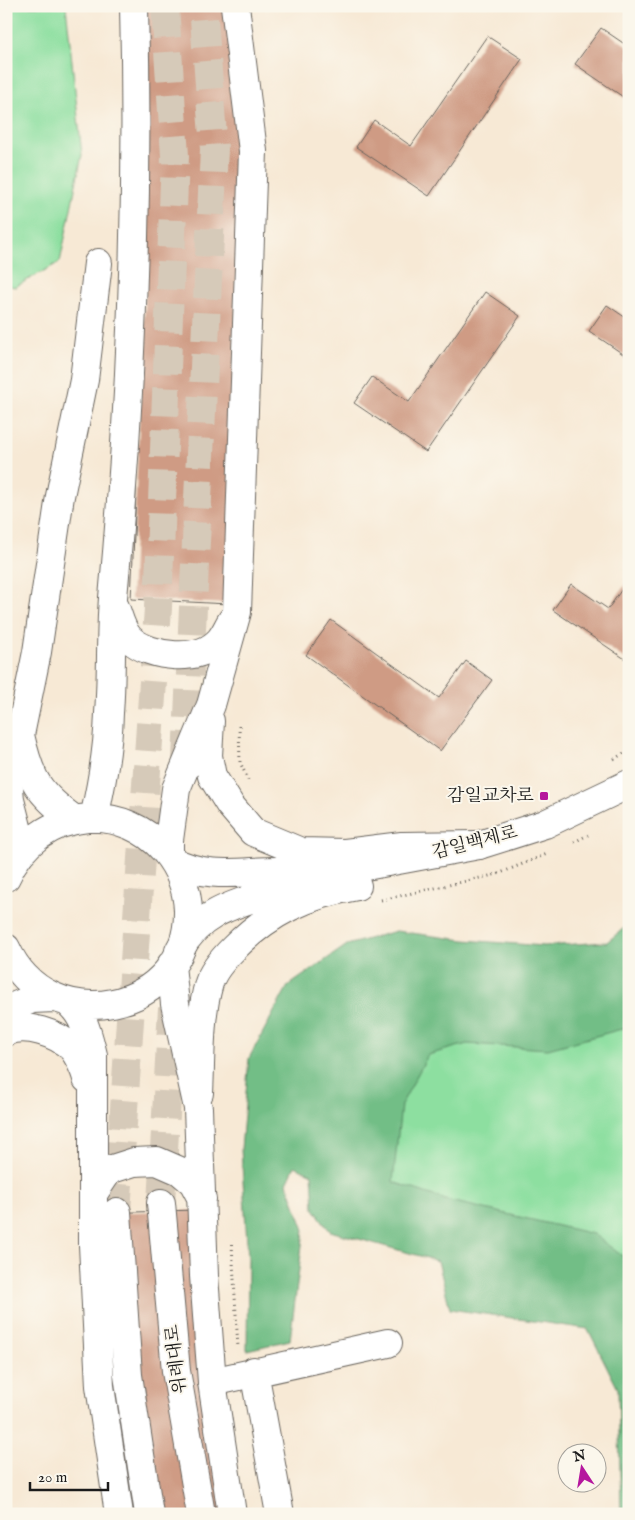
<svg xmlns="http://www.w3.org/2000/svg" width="635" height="1520" viewBox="0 0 635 1520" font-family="'IM FELL English','Noto Serif KR',serif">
	<rect width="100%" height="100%" fill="#fbf7ec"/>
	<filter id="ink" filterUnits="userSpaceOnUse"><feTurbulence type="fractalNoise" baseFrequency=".02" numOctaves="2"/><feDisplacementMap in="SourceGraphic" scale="10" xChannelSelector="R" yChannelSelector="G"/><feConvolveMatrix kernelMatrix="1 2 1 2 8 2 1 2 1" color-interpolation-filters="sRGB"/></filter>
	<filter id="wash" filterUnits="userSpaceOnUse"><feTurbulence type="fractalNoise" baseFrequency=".0096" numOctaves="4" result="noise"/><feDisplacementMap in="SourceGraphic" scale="20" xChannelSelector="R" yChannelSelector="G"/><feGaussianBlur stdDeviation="1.12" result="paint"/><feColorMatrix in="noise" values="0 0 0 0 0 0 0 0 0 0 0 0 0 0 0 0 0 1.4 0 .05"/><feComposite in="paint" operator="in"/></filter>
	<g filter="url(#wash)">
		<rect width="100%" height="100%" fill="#f7e9d5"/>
		<path fill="#8ddfa0" stroke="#547e5e" d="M6,6H66L82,155L60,262L15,287L6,285Z
			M629,993V1270L359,1214L419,1031Z"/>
		<path fill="#72be86" stroke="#476d51" d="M629,924V1027L548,1049L467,1044L428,1055L401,1105L393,1182L446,1200L593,1234L629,1261V1514H621L618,1389L588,1329L450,1309L438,1261L330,1231L314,1209L312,1174L295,1166L287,1183L304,1230L290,1340L247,1350L248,1258L241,1149L249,1058L288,986L347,945L396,931L464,940L544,946L607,942Z"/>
		<g id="blocks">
			<path fill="#cf9b84" d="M122,6H244L228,604L131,599L146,280Z
				M601,28L629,47V101L575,64Z
				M487,36L522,59L429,196L356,147L374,120L411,146Z
				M485,292L520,316L426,452L354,403L372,377L409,402Z
				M607,305L629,320V358L589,331Z
				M629,579V654L625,659L553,610L571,584L608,609Z
				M331,620L439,698L466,661L492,680L440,751L306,655Z
				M195,1210L226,1514H130L112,1390L105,1213Z"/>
		</g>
	</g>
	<g filter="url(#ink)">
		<use href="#blocks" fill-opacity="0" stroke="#69645d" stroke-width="1"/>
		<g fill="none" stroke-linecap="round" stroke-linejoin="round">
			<path stroke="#d6cab9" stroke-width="28" stroke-dasharray="28 14" stroke-linecap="butt" d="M186,760L214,149L203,6
				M161,1203L172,1008
				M117,1212L158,608L175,156L165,6"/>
			<defs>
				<path id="minor" d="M20,735C30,779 38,794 75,820
					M7,764L20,735L37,652L60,496L84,380L98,263
					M254,1371L280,1514
					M212,1382L388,1343"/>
				<path id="secondary" d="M173,861C218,885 262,864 306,874
					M179,951C207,897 266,902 312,876L479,845L545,824L629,784
					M199,1093C201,1057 199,1017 209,983C213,970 224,958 233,949C269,912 306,895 357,886"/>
				<path id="primary" d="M115,607C119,617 121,630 130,639C151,658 200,663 220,640C225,634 228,626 232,620
					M210,721L208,756L212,776L230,805L253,832L301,852L345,853L402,846L479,845
					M7,764L10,800L23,850
					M94,818C102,783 108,749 109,713C112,675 110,636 113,598C131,402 139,203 134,6
					M169,855V840L176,789L211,705L237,612L253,151L235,6
					M6,877C21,843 51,821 88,818C117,816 146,829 165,851C179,868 187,888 188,910C190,1013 48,1042 6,948
					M171,965L175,1004L198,1108L204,1276L212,1382L232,1514
					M69,1003C85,1017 88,1036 93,1055V1245L100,1386L119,1514
					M6,1010L32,999L54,998
					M6,1032C25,1022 58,1034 72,1048C78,1055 85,1070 87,1079
					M93,1194L109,1170L134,1162L157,1161L180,1171L193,1182L202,1199
					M161,1203L176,1371L201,1514
					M117,1212L128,1375L149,1514"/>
			</defs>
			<use href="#minor" stroke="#69645d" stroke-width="30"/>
			<use href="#secondary" stroke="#69645d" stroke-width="30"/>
			<use href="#primary" stroke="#69645d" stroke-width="30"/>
			<path stroke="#69645d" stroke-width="3" stroke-dasharray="1 4" stroke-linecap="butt" d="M239,726L240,762L248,780
				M614,759L629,750
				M574,842L588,835
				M381,900L498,874L547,854
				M232,1244L238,1348"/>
			<use href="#minor" stroke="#fff" stroke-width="28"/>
			<use href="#secondary" stroke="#fff" stroke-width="28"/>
			<use href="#primary" stroke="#fff" stroke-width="28"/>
		</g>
	</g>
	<rect fill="#b5179e" stroke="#fbf7ec" stroke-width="2" x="539" y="791" width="10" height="10" rx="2.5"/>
	<g text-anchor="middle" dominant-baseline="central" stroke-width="4" stroke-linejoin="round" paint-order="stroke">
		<g font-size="18" fill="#1c1c1c" stroke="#fbf7ec" text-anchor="end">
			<text x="534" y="796">감일교차로</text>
		</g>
		<g font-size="18" fill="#1c1c1c" stroke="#fbf7ec">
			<text transform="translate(475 843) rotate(-14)">감일백제로</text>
			<text transform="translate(177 1359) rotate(-97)">위례대로</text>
		</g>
	</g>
	<rect width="635" height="1520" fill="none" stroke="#fbf7ec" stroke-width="25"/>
	<g transform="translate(582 1468) rotate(348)"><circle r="24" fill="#fbf7ec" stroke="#a29f99"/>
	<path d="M0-4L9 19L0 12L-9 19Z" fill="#b5179e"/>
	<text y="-8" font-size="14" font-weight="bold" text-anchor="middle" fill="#1c1c1c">N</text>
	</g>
	<path d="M30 1482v8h78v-8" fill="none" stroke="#1c1c1c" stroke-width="2.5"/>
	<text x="38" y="1482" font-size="15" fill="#1c1c1c" stroke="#fbf7ec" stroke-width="4" paint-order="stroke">20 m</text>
</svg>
